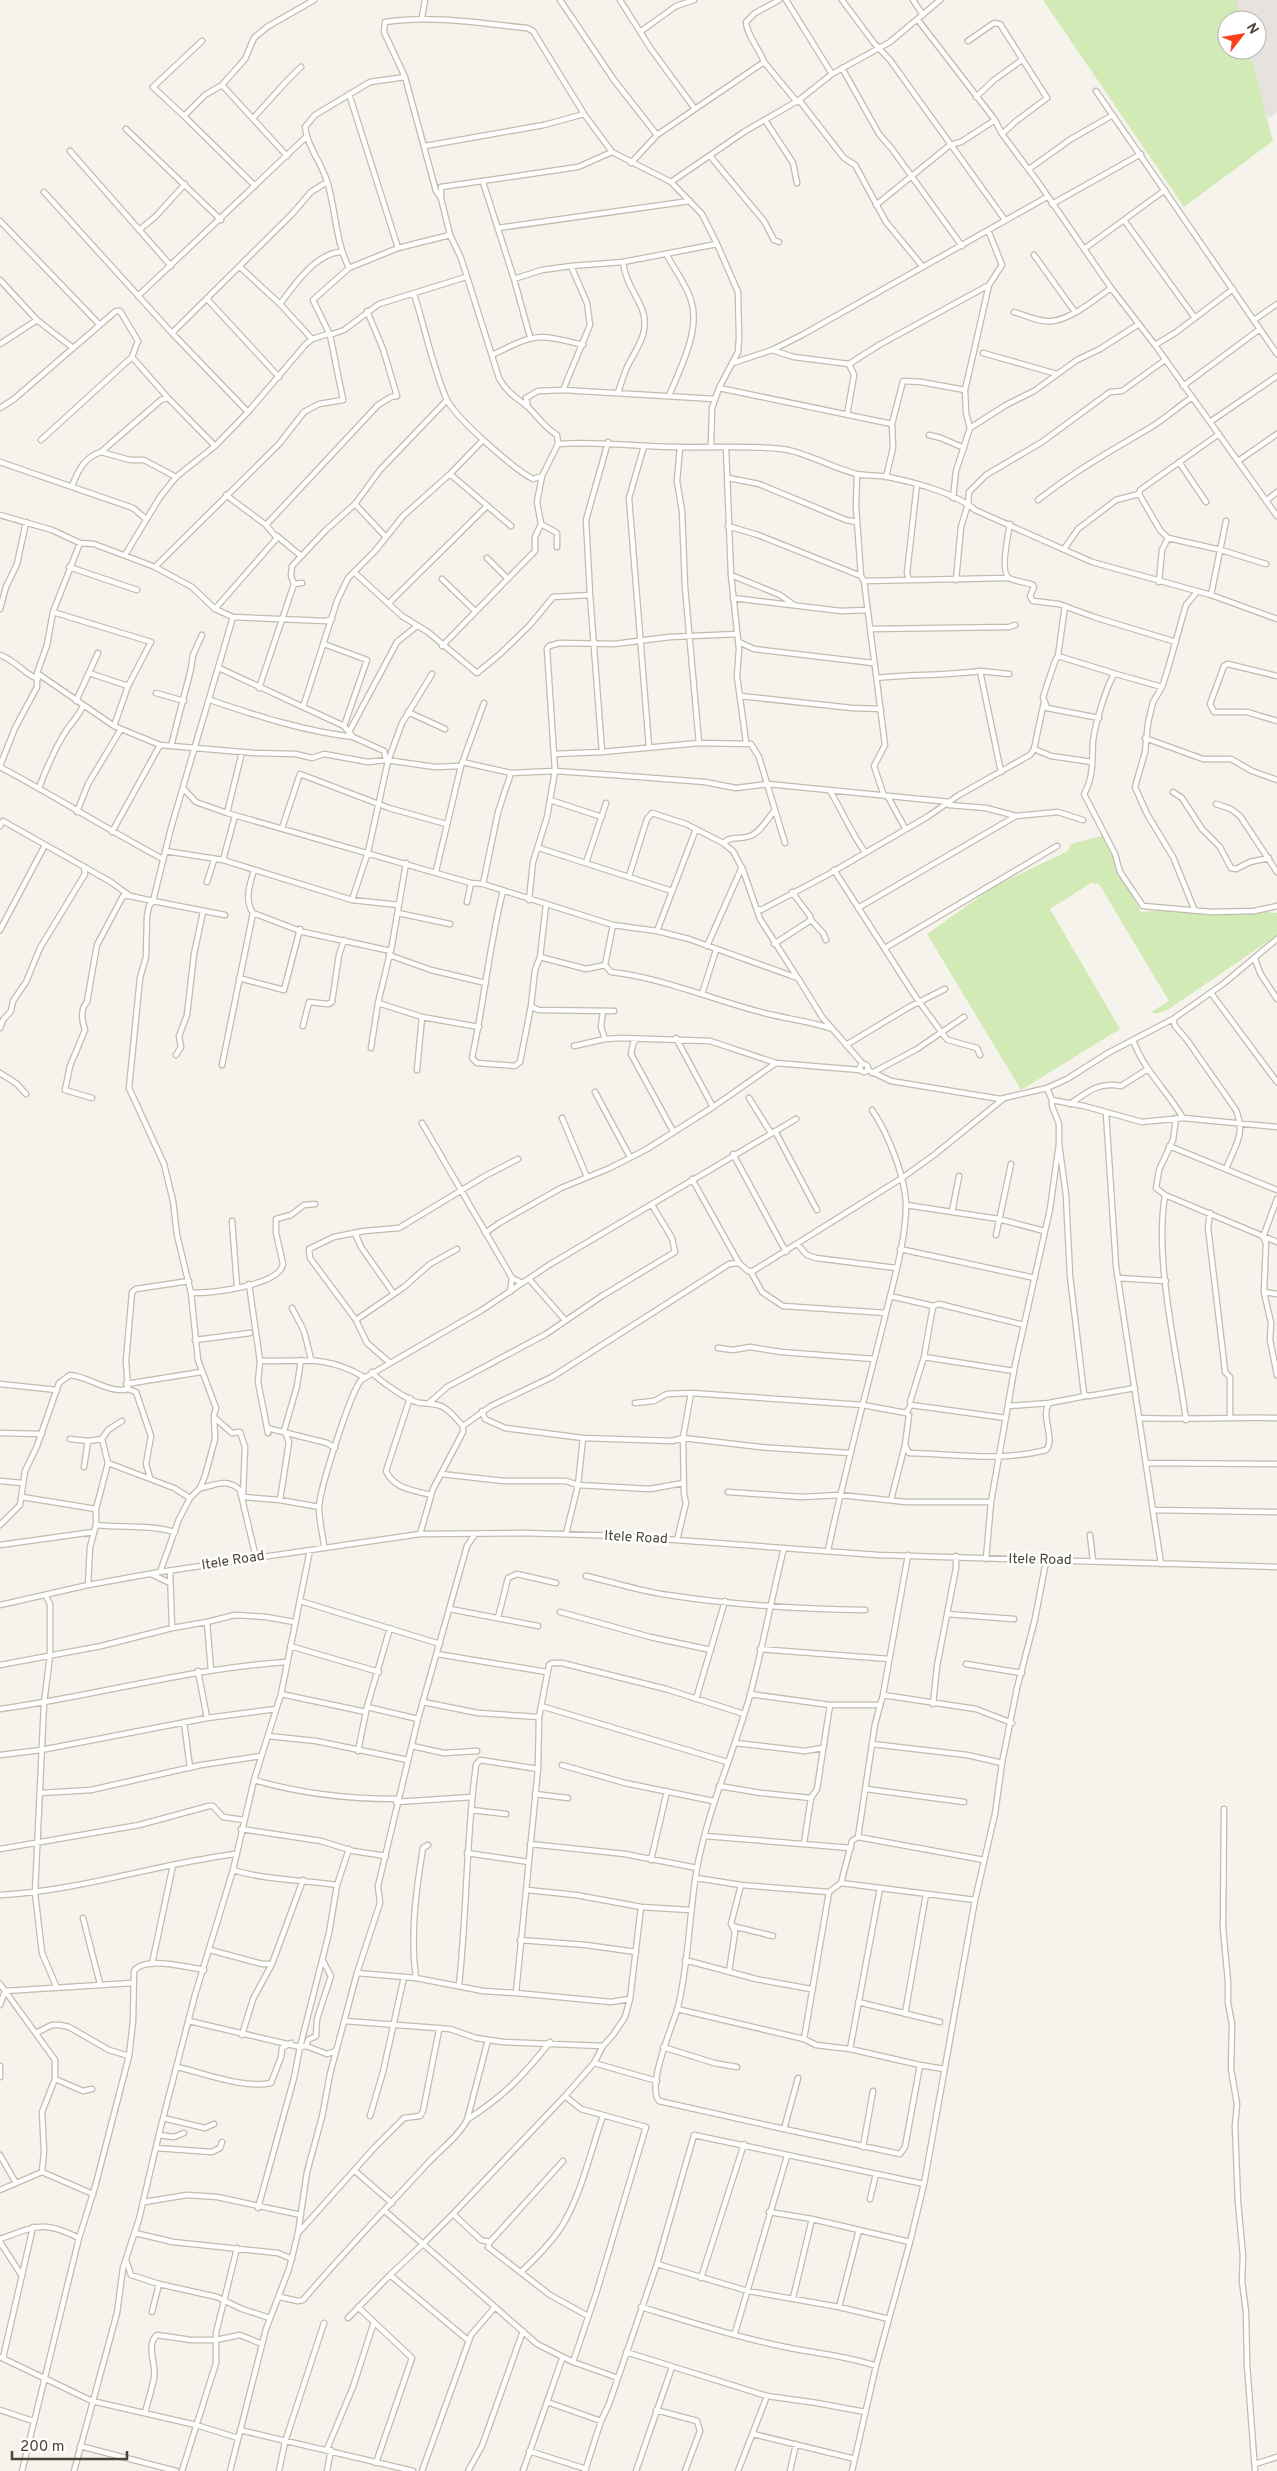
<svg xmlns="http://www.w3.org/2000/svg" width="1277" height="2471" viewBox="0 0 1277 2471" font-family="Overpass,sans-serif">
	<rect width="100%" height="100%" fill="#f6f3ec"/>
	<path fill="#e6e2dd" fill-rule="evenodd" d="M1186,0H1277V112L1269,118ZM1227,20H1257V50H1227Z"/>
	<path fill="#d2eab5" d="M1043,0H1236L1241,20H1227V50H1249L1273,141L1184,207Z
		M1102,836L1141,912C1186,907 1232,909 1277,913V935L1169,1009L1156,1014L1151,1012L1169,1001L1099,884L1091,883L1050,909L1120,1029L1021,1090L927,934L995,886L1068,851L1071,844Z"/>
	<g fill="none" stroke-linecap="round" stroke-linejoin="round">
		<defs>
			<path id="minor" d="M560,0L614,80L657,135
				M620,0L651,49L695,109L657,135L631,163
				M786,0L832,74
				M842,0L874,43L890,60L1005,220
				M913,0L923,15
				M422,17L425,0
				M918,20L995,120L1002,134L1038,182L1111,288L1155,345L1277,516
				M640,32L676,6L694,0
				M968,41L994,23L1000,24L1047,98L1015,122L1002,134
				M764,62L797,102
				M842,68L879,134L892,149L962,246
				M222,85L287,156
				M1096,91L1277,354
				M349,94L398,248
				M976,97L994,80L1022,60
				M799,100L844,158L855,165L886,222L923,267
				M695,109L764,62C759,48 747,36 746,22L755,13L779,0
				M184,116L153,87L202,41
				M253,118C270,101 283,83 301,67
				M765,120L793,163L797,183
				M126,129L221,220
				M425,146L544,125L584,114
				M70,151L171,266
				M710,156L764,221L774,240L779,242
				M1029,169L1071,139L1113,115
				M483,182L514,279L530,337
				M671,182L744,132L799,100L832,74L890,42L940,0
				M255,186L184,116L205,95L222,85L245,59L254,38L267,27L314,0
				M44,192L172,333L248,412
				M441,196V187L578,167L612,152
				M1052,204L1141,154
				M876,205L950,145L961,142L995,120
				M1124,220L1195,318
				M0,221L100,325
				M498,228L690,201
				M139,230L155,217L185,184
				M1084,249L1165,190
				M667,255C674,269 686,284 691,300C701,330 680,368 669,396
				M1034,255L1075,312
				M240,267L280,304L312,339
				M349,268C335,240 336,210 327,181C321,162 307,146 305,127L315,115L370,82L405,77
				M514,279L542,270L571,266
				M0,280L37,320L73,348
				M414,294C425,328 432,365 446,398C454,417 514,469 533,479L542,476
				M138,296L306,137
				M208,300L279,377
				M280,304C294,285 316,253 341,252
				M1014,312C1025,315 1040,323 1053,321C1073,318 1094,300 1111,288
				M1254,320L1277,304
				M172,333L292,214L311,192L327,182
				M330,335L344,330L379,304L466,277
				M0,344L37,320
				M1155,345L1175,333L1233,289
				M772,350L794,357L849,364L879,345L989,285L1002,265L988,230
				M983,353L1057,374
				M492,355C535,334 536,333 583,345
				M132,357L168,398L215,446
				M733,363L772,350L802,335L1047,197
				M1183,386L1260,329
				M719,388L892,424
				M563,390L715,399
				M965,390L989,285
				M618,393C621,383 624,373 629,363C639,345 650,330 642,309C635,292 625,281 623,262
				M528,407L526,398L538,391L563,390L590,325L587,303L571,266L623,262L717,244
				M0,408L14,399L116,311H120L138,341L132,357L41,440
				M847,415L854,375L849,364
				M1210,422L1277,376
				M929,435L941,438L964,448
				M644,446L629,498L649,747
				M711,446L712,408L719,388L738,352L739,338L738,292L717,244L702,214L671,182L612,152L584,114L533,31L527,28C479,23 433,15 385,22L384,32L405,77L436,191L441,198L450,235L461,258L499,378C506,392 517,398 528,407C538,417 544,427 557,435L558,444C601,441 637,447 679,447C713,448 748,445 782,449C803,451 835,469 857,474C867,476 878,475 888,477C913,482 956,493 975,510L1092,562L1211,595L1277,619
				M680,447L677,481L682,511L685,587L699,743
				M726,448L731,575L739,649L737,676L746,742
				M101,452L130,460H144L176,477
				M1238,461L1277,434
				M0,462L133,508L146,519
				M1179,462L1206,502
				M450,474L511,526
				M857,474L856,506L861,576L864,581L885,745L874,766L884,796
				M886,477L893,448L892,424L903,381L921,382L965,390L966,413L970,428
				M728,478L759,484L846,520L857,522
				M72,486C78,471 84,457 101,452L161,400L168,398
				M1139,494L1160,530L1168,538L1162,550L1159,582
				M953,498L956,471L970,428L1006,405L1034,391L1077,360L1100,349L1139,324
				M1038,500C1071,474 1105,454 1141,433C1159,424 1175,409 1191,398
				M1266,501L1277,492
				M355,504L385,536
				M0,515L52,530L80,543L94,544L155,567L192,587L215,609L233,617L326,621L332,619
				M541,524L557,533V547
				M1010,524C1008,534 1000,573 1009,578C1016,582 1026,582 1033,585L1034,587L1030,596L1033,601L1059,604L1094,617L1176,642
				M266,525L378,405L391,397L397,396L383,349L367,311
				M728,526L758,535L861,576
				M277,536L301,556
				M1168,538L1221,550L1266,564
				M1064,549L1078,529L1116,500L1139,494L1140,490L1219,434
				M125,555L160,497L176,477L215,446L248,412L305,345L312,339L328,334
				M487,558L507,578
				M69,567L137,590
				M155,567L279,444L304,412L319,404L343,400L330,335L313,300L349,268L398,248L450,235
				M354,572L402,616L428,632L477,673L500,654L530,625L553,597L590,595L602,752
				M731,575L780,595L794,605
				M442,579L475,611
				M909,580L907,573L917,484
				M956,580L961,527L968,504L969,492L986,475L1042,442L1110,392L1122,391L1165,360
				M864,581L1008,578
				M294,584L302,583
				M590,595L586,520L608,442
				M1211,595L1226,521
				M733,598L841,611L867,610
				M389,603L486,507
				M1065,606L1058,656L1055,661L1043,697L1047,708L1099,718
				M0,609L6,587L17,564L26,522
				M215,609L277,538L266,525L226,495
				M53,612L151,642L128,686L89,673
				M870,629L1009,627L1015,625
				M739,642L754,649L873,663
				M324,644L367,660L344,726
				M442,646L535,551V537L541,524L537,502L542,476L558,444
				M0,655C15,660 23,673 38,679
				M1058,656L1116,674
				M219,668L303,707L337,601L348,578L375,551L403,516L450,474L483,440
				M980,671L1009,674
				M37,673L114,726L160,745L254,753L296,754L312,758L324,754L368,762L386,760L435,767L461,766
				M1277,676L1228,664L1224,666L1210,704L1214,712H1247L1277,721
				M877,678C911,674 945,676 980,671L1001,772
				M1162,687L1116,674L1113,676C1105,691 1095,724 1093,741C1092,759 1094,777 1084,794L1115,854L1120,872L1143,906L1212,912L1254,911L1277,906
				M259,688L294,584L291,576L292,566L326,530L355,504L380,470L447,400
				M156,693L184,701
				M740,696L852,708L881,709
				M210,700C257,716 304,731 353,737
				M76,701L98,653
				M303,707L344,726L353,737L384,751L386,760
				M408,712L445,729
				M114,726L128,686
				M349,732L397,642L417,626
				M1145,738L1203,759H1231L1252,771L1277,780
				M171,746L191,669L193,655L202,635
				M1034,749L1044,702
				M554,754L602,752L699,743L751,744L759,757L775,810C768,818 760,833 750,836C739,840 733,835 723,843
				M462,762L511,773
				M0,766L15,728L37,687V673L47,645L53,612L80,543
				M0,767C55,796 108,830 163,859
				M39,788C45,771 58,742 68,728C74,720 79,715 83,706
				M183,788L196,802L227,813L471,883L483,884L613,925L657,931L689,939L792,976L798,978L822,1017L863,1064
				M830,791C843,812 851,833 865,852
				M1173,792L1182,798L1202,829L1220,847L1231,868L1236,869L1250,862L1269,858
				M888,797L905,828
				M550,800L602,817
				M1216,804L1231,809L1240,816L1277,872
				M949,805L986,808L1016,816
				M775,810L785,843
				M77,812L88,784L121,729
				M227,813L242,752
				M0,826L3,821L111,882L130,896L153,901L171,828L233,617
				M282,828L300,774L389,808L446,824
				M112,832L160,745
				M539,848L672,891
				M165,851L223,860L352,900L399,905
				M223,860L235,816
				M586,863L606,803
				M254,870C250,883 244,901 253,913L303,932L391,951
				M834,870L915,996L945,1037L948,1040L977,1048L980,1055
				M436,871L461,766L484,703
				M629,876L647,819L652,813L686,824L723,843L733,851L743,870L760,919L797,977
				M207,882L214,860
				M483,884L498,812L511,773L555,771L613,775L705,782L736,788L768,784L950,802
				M503,891C489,946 484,1003 472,1058L477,1063L515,1066L520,1062L531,1006L535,970L540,957L546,905
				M352,900L368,852L388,761L402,723L432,674
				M529,900L533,862L547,817L555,771L547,649L549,646L560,643L614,644L670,637L737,634
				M467,902L471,883
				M858,908L1016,816L1058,812L1083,820
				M757,909L761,910L829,874L927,817L959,795L1030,755L1034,749L1051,756L1092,762
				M1195,911L1173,857L1147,814L1135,787L1145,752L1148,723L1153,702L1162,687L1167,672L1186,605L1197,592
				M398,913L450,924
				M811,920L823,933L826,940
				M613,925L605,965L611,972C663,978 713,1000 764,1013C787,1019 810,1021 832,1029
				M0,930L45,845
				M657,931L696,829
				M774,944L811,920L810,916L792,892
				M707,946L742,867
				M885,948L1057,846
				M389,955L431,970L486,983
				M540,957L586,969L605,965
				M1255,959L1260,973L1277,999
				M239,978L284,990L300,929
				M1211,993L1277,1082
				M702,994L716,950
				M378,1003L422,1017L417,1070
				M531,1006L538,1010L614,1011
				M603,1011L601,1027L605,1039
				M422,1017L479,1027
				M1173,1019L1175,1026L1187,1040L1236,1110C1246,1135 1235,1145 1226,1169
				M303,1026L309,1002L328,1004L332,1002L339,955L344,940
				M0,1028L3,1020L11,1011L13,1001L26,982L40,948L85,874L84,868
				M676,1038L713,1107
				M636,1039L633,1044L631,1054L673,1131
				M1133,1040C1143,1069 1168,1092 1183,1118
				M846,1045L909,1007L945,989
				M574,1046L605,1039L622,1038L710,1041L776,1063L860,1070
				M371,1048L378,1003L392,945L406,863
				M176,1055L181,1047L179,1036L187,1015L194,954L203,912
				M860 1068a4 4 0 1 1 8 0a4 4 0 1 1-8 0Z
				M222,1065L253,913
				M868,1070L891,1081L1000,1099L1047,1088L1067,1079L1108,1053L1173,1019L1223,984L1277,939
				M0,1073L17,1084L26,1094
				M872,1073L917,1049L964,1017
				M1047,1088L1052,1100L1084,1106L1142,1122L1183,1118L1277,1127
				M595,1092L630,1157
				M92,1098L65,1090L70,1066L85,1030C82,1022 80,1009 87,1002L97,945L123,896H129
				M749,1098L771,1133
				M1052,1100V1106L1059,1124V1144L1066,1195L1070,1276L1084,1394L1089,1396L1135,1388
				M1070,1104C1089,1091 1098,1082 1121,1086L1148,1069
				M1106,1113L1116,1266L1161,1564
				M562,1118L587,1177L585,1178
				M1176,1118L1173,1140L1159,1170L1156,1188L1165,1195C1154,1261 1177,1352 1186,1420
				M422,1123L512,1278L522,1283
				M775,1131L817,1210
				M1169,1146L1277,1190
				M733,1154L786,1252
				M692,1179L739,1263
				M1165,1195L1277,1242
				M1277,1199L1263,1237L1266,1243L1264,1292L1271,1323L1270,1340L1277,1375
				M906,1205L999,1219L1044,1231
				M952,1212L959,1176
				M1210,1213L1208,1227L1224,1362L1225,1372L1230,1377V1417
				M232,1221L237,1286
				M355,1233L361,1247L394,1294
				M485,1233L501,1222L561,1188L610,1168L647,1149L713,1107L776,1063
				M996,1235L1011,1164
				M798,1245L807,1255L816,1258L896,1268
				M900,1249L1035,1278
				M751,1272L762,1292L783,1306L886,1313
				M1118,1278L1166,1281
				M529,1279L565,1320
				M249,1284L260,1361L258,1382L268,1433
				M510,1292L512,1278
				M1264,1292L1277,1294
				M191,1293C211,1293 279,1286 283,1264L276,1233V1219L291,1215L304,1205L315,1204
				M890,1296L933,1306
				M292,1308L304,1331L311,1359
				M356,1320L404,1287L430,1264L457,1249
				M195,1340L250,1333
				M718,1348L733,1350L750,1347L781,1352L874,1359
				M924,1357L1014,1371
				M260,1361C303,1362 324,1354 364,1377
				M390,1363L367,1343L356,1320L310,1258L309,1249L334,1237L364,1231L399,1228L485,1176L518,1159
				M372,1372C378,1380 411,1403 421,1403C429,1404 439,1403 446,1409C453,1414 458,1421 463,1426V1432L433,1489L420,1534
				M0,1384L57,1390
				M126,1384L201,1372
				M128,1389L126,1361L132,1292L136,1289L189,1281
				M410,1398L386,1471C394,1489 413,1490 431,1495
				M429,1403L447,1387L546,1334L602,1296L675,1252L672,1238L652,1205
				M635,1403L654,1401L667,1394L691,1393L863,1405L906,1413
				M911,1405L1006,1418
				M1008,1406L1049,1403
				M482,1411L485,1419L505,1428L583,1438
				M906,1413L911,1405L910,1402L924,1357L933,1306L939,1304L1024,1325
				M1140,1418C1186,1420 1231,1417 1277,1418
				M216,1419L232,1433L240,1432L245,1447L243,1495
				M463,1426L491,1406L552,1377L729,1264L739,1263L748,1271H753L902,1178L934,1155L1003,1099
				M267,1428L327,1443L335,1448
				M284,1431L297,1386L301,1360
				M0,1433L42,1434
				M70,1439L88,1441L102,1439L108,1463L96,1509V1525L90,1547L88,1585
				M102,1439L108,1430L122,1421
				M905,1445L909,1453C955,1454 1001,1462 1046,1450C1056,1439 1040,1417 1049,1403L1086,1396
				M108,1463L174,1488L190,1498
				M1146,1463L1277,1464
				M84,1467L88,1441
				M441,1474L504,1481H566L578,1485L650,1489L683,1483
				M0,1481L22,1483
				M200,1488C215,1486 227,1477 240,1490L256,1558
				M728,1492L801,1497L840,1495L906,1502H991
				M22,1497L96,1509
				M243,1497L280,1500L319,1507
				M280,1500L289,1442L285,1432
				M891,1500L905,1445L909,1415L906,1413
				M1154,1510L1277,1512
				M0,1525L20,1505L25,1471L37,1446L59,1383L70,1375C90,1377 109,1394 128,1389L136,1392L151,1436L146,1464L150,1478
				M96,1525C123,1528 148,1524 175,1532
				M566,1534L578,1485L583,1438L672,1441L683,1438L760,1447L850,1453
				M1090,1535L1093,1561
				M677,1540L686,1503L684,1494L683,1438L691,1393
				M0,1545L93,1532
				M324,1547C323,1534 319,1521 319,1508C319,1491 350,1394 361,1380L482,1310L549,1265L796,1119
				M828,1550C844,1475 864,1400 883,1325C891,1290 906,1242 906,1206C906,1179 888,1133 872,1110
				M986,1559L991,1502L1015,1365L1050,1209L1059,1144
				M170,1571L172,1628
				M160,1572L179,1519L190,1498L200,1488L205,1476L215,1439L214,1415L216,1408L198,1360L191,1293L177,1235L173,1201L164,1164L129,1088L140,978L146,957L147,916L149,906L153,901L225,915
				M151,1574L170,1583
				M586,1576C613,1582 640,1591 668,1595C733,1605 799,1609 865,1610
				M46,1596L50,1604V1656L44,1703L35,1893L42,1953L56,1986
				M300,1601L440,1644
				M0,1605L88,1585L160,1572L420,1534L524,1533L622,1536L878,1555L1277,1567
				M450,1609L538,1626
				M560,1612L650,1637L711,1650
				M947,1614L1014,1619
				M498,1618L508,1578L517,1574L556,1583
				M207,1622L211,1670
				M290,1646L379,1672
				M760,1649L889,1659
				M437,1654L547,1672
				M966,1664L1022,1673
				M0,1665L101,1646L172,1628L207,1622L235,1615L266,1617L294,1622
				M198,1671L207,1718
				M281,1694L366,1712
				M750,1694L830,1705H880
				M883,1695L976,1709L1012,1723
				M696,1699L725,1601
				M423,1702L478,1713L539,1717
				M933,1704L937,1666L956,1568V1556
				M541,1706L727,1762
				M367,1707L418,1719
				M0,1709C96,1696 190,1668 287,1662
				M184,1722L190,1768
				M268,1736L316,1741L408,1760
				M735,1743L805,1751L822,1748
				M872,1744L967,1755L1002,1763
				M412,1746L444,1753L477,1751
				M358,1751L367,1707L390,1628
				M0,1755L41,1750L207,1718L276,1709
				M562,1765L625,1783L713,1801
				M538,1769L516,1993L611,2002L630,1999L625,2017L613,2035L603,2046L594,2063L565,2096
				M254,1780C302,1794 347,1799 397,1799
				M719,1786L761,1793L811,1798
				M866,1789L964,1802
				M41,1793L91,1790L201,1765L261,1756
				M535,1794L568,1798
				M396,1802L472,1797
				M1224,1809L1223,1928L1228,1982V2003L1232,2024L1231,2069L1237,2104L1235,2126L1238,2202L1243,2256L1242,2281L1246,2312L1247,2364L1255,2471
				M471,1810L506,1814
				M241,1829L321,1841L353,1851L386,1856
				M705,1836L851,1848
				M858,1837L984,1860
				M804,1843L811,1798L817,1789L830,1705
				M530,1844L625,1854L697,1868
				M0,1849L139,1825L209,1806H213L223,1817L244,1820
				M467,1853L529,1862
				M651,1860L667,1791
				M233,1870C266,1880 302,1880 337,1885
				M696,1878L741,1885L829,1892
				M841,1883L975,1900
				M527,1890L576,1895L641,1907
				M0,1895C80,1891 156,1864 235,1854
				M83,1918L100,1984
				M732,1926L773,1936
				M520,1940L586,1945L636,1952
				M210,1950L262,1964H272
				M685,1960L756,1979L811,1989
				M152,1964L173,1865
				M729,1972L735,1932L731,1924L741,1885
				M357,1973L416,1978L483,1991L516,1993
				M416,1978C410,1936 416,1890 423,1848L428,1845
				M0,1984L55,2060V2079L42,2112L44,2151L42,2172
				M459,1985C467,1912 466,1838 476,1765L480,1760L538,1769L539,1717L549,1665L552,1663H562L666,1689L744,1714
				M5,1991L132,1983
				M630,1999L641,1907L690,1910
				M858,2002L940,2022
				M0,2005L5,1991
				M677,2009L804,2039
				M905,2014L926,1894
				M189,2021L300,2047L306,2046L327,2054L336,2051
				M345,2021L450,2029L476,2038L503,2042L603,2046
				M36,2033L52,2025H60L69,2027L109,2050L129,2056
				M242,2035L253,1999L272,1964L303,1880
				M306,2046L308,2040L316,2036L317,2019L331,1976L323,1961
				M663,2047L714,2063L737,2067
				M850,2049L880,1888
				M594,2063L657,2081
				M920,2065L944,2069
				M0,2066V2077
				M177,2067C204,2073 244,2089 271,2083L281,2057L282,2048L291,2043
				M798,2078L784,2129L900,2154L905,2147L920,2065L850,2049L816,2045L804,2039L829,1892L841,1883L852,1841L858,1837L875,1724L883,1695L908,1555
				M55,2079L83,2091L92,2089
				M370,2116L383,2072L404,1977
				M163,2118L205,2128L214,2124
				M468,2119C504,2096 523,2076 550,2042
				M784,2129L659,2101C646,2086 673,2025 678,2007C689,1962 689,1914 697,1868C708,1808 734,1753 750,1695C763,1646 772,1596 784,1548
				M159,2135L174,2137L184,2133
				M863,2147L873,2091
				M156,2148L212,2152L220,2148L222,2142
				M0,2155L16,2183
				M563,2161L490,2242L481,2240L453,2214L565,2096L581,2109L646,2127L596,2294L573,2362L618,2378
				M355,2171L392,2203
				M0,2190L42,2172L93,2194
				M870,2199L876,2174
				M144,2202L187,2195L217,2197L301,2215
				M258,2208L294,2078L300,2047L329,1933L337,1885L349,1849
				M385,2211L423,2244L453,2214
				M769,2212L812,2219L859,2230L839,2307
				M859,2230L910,2242
				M300,2231L374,2148L404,2118L420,2116L423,2111L439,2030
				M135,2233L173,2242L278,2253L292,2259
				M0,2239C37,2226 43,2220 79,2238
				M0,2242L22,2276
				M490,2242L488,2247L550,2295L588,2316
				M126,2260L131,2275L159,2284L217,2297L242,2309L270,2318
				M657,2264L748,2291L839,2307L889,2319
				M521,2272C536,2258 551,2243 562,2226C582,2193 590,2152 603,2116
				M390,2275L469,2341
				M701,2278L744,2144
				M793,2298L812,2219
				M278,2299L280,2297L298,2301L303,2300C343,2253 385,2210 427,2164C440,2150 458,2137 467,2120L488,2040
				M358,2307L412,2358L376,2463
				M495,2307L537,2344L573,2362
				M641,2307C690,2322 739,2338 790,2348C819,2354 848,2356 876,2366
				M152,2312L159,2284
				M348,2318L390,2275L423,2244L495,2307L471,2335L422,2471
				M735,2333L787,2156
				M626,2352L767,2396L817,2403L865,2412
				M0,2357L92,2401L196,2425L238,2438
				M3,2358L33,2227
				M547,2402L601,2421
				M0,2410L33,2421
				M656,2410L697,2421L700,2431L685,2471
				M145,2413C148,2401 152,2389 154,2378C157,2365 145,2345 157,2335L191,2340H216L240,2335L262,2344
				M240,2430L413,2471
				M753,2434L855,2459
				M80,2446L176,2471
				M327,2449L353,2387L374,2322
				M529,2451L586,2469
				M1255,2464L1277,2457
				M22,2471L79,2238L95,2187L129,2056L133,2021L134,1971C144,1956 188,1967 204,1970
				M74,2471L117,2313L123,2268L139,2219L160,2130L195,1995L233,1870L254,1780L281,1694L310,1550
				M182,2471L216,2363V2333L237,2248
				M230,2471L266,2329L289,2269L298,2233L307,2172L322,2117L330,2074L357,1973L380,1903L378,1886L418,1719L467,1546L475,1534
				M279,2471L285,2442L324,2323
				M327,2471L331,2450
				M468,2471L482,2446L523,2331
				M523,2471L562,2359
				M585,2471L601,2421L609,2404L657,2264L694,2135L924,2184
				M636,2471L671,2370V2366
				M738,2471L767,2396
				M790,2471L796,2444
				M852,2471L876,2366L910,2242L924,2184L975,1900L995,1814L1002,1763L1017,1688L1035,1619L1046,1561"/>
		</defs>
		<use href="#minor" stroke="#c2bbae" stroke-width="7"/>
		<use href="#minor" stroke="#fff" stroke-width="4.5"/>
	</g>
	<g text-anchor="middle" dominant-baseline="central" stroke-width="5" stroke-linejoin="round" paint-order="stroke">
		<g font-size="14" fill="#4b4439" stroke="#fff">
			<text transform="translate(636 1538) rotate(3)">Itele Road</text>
			<text transform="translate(1040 1560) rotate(1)">Itele Road</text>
			<text transform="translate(233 1561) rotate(-9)">Itele Road</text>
		</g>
	</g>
	<g transform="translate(1242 35) rotate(59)"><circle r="24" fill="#ffffff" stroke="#b7b4b0"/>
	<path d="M0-4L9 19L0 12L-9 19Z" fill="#fc3f1d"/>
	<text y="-8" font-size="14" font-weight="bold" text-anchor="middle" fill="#4b4439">N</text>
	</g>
	<path d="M12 2451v8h115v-8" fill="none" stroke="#4b4439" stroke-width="2.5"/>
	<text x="20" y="2451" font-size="15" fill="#4b4439" stroke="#ffffff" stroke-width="4" paint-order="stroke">200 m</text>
</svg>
